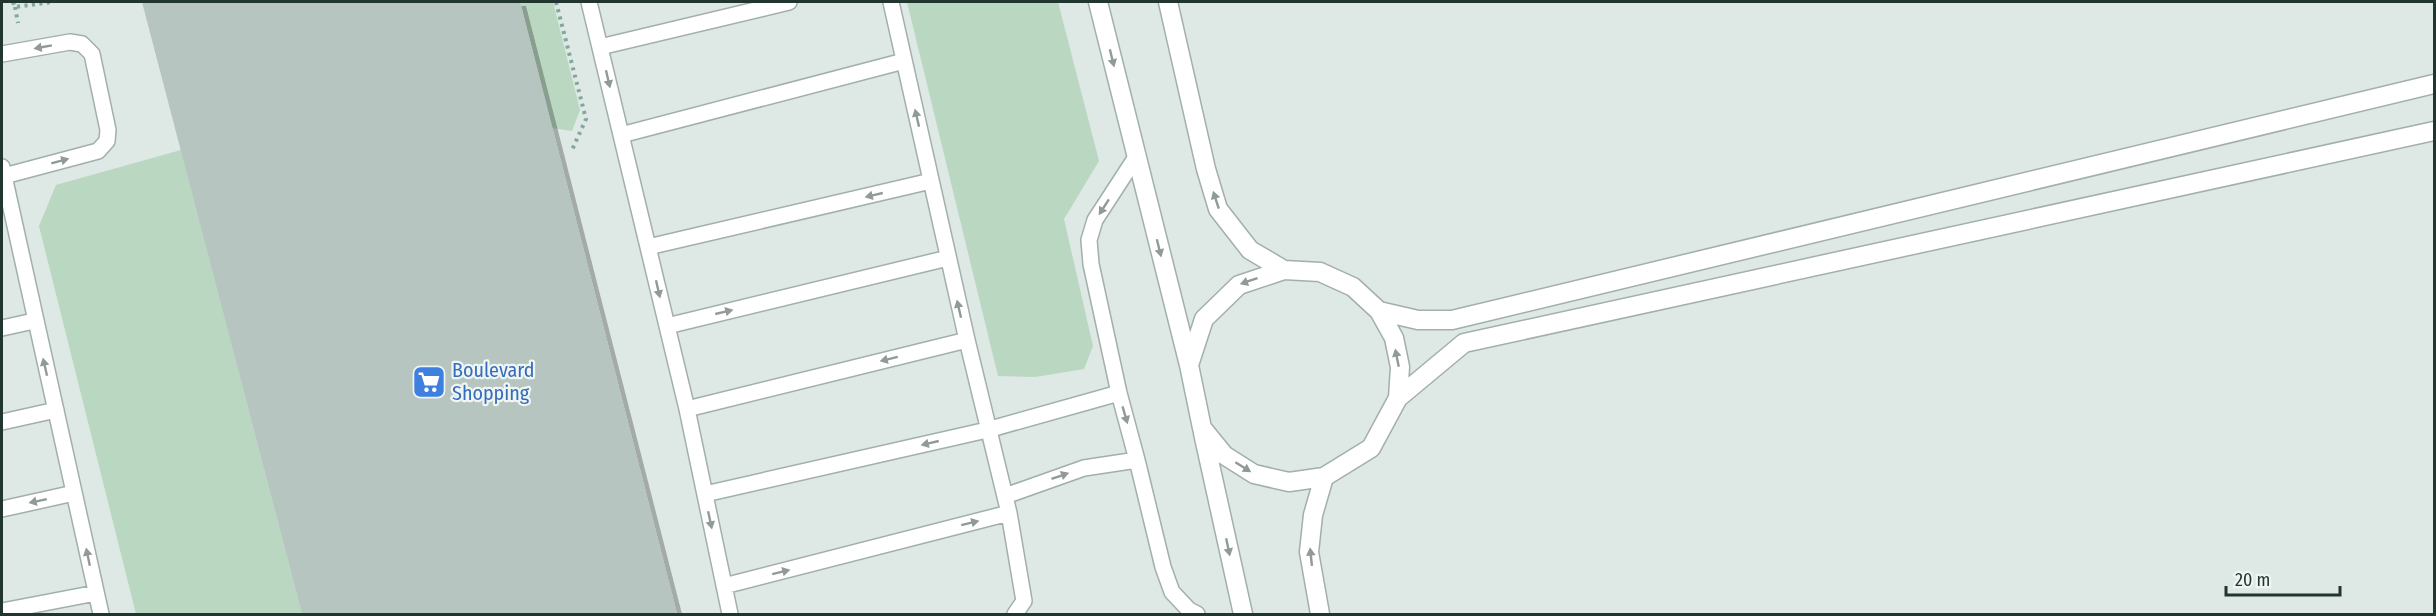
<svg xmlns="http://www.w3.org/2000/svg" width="2436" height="616" viewBox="0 0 2436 616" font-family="'Fira Sans Condensed',sans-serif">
	<defs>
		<filter id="shadow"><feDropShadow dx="6" dy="4" stdDeviation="0" flood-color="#0004"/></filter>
	</defs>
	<rect width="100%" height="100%" fill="#dee8e4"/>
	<path fill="#b9d7c1" d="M520,2H553L580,110L572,131L552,128Z
		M907,2H1058L1099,161L1064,219L1093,346L1084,369L1035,377L998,376Z
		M181,150L302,614H136L39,226L56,185Z"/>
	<path fill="#b7c5c0" filter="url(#shadow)" d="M142,2H520L677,614H302Z"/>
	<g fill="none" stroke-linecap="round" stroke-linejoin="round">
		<defs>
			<path id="lane" d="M589,2L687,409L730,614
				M891,2L967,340L1009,513L1024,601L1015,614
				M600,47L789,2
				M2,54L70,42L82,44L92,54L108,130L107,141L98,151L4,176
				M621,135L904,61
				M1136,157L1095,220L1089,240L1091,264L1119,393L1137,460L1163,567L1172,592L1189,610L1197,614
				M2,167L101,614
				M648,247L931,181
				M667,326L948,258
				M2,328L34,321
				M687,409L967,340
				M2,422L56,410
				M705,494L987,430L1119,393
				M1005,496L1084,468L1137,460
				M2,509L74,493
				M724,586L1009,513
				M2,611L96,593"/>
			<path id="street" d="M1098,2L1189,365L1202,428L1224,455L1254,474L1289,482L1324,477L1371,448L1398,398L1400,367L1394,338L1379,311L1353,287L1320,272L1284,270L1239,285L1204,319L1189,365
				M1168,2L1206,169L1218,209L1250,250L1284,270
				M1379,311L1418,320H1452L2434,84
				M1398,398L1464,343L2434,131
				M1203,433L1243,614
				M1320,614L1309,552L1313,515L1324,477"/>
		</defs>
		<use href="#lane" stroke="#a2afaa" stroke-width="18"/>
		<use href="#street" stroke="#a2afaa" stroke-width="21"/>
		<path stroke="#82a89c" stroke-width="4" stroke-dasharray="3 4.5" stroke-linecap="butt" d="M13,2L15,7L52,2
			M556,2L586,119L572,150
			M15,7L18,23"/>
		<use href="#lane" stroke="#fff" stroke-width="15"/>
		<use href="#street" stroke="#fff" stroke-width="18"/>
	</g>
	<defs><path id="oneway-solid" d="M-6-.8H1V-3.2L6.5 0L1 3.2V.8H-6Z" transform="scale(1.5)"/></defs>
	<g fill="#909a98">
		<use href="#oneway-solid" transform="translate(43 47) rotate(170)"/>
		<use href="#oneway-solid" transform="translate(1112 58) rotate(76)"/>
		<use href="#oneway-solid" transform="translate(608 79) rotate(77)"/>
		<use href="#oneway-solid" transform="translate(917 118) rotate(-103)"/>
		<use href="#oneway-solid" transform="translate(60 161) rotate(-15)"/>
		<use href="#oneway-solid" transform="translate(874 195) rotate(167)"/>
		<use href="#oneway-solid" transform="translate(1216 200) rotate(-108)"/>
		<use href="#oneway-solid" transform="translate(1104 207) rotate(123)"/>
		<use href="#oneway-solid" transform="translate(1159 248) rotate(76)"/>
		<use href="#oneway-solid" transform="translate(1249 281) rotate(161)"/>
		<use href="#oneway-solid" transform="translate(658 289) rotate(77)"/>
		<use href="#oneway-solid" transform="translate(959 309) rotate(-103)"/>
		<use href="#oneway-solid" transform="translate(724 312) rotate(-13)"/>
		<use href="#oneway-solid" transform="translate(1397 358) rotate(-101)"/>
		<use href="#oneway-solid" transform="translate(889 359) rotate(166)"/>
		<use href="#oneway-solid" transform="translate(45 367) rotate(-103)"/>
		<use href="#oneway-solid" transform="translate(1125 415) rotate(74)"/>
		<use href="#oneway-solid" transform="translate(930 443) rotate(167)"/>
		<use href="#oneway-solid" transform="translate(1243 467) rotate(32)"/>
		<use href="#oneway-solid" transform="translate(1060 476) rotate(-19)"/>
		<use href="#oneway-solid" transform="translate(38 501) rotate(168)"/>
		<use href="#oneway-solid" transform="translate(710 520) rotate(78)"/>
		<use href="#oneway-solid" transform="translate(970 523) rotate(-14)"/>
		<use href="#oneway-solid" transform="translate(1228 547) rotate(78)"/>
		<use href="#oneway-solid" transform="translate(88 557) rotate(-102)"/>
		<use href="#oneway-solid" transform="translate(1311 557) rotate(-96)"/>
		<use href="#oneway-solid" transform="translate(781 572) rotate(-14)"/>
	</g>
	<defs>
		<symbol id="supermarket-square" viewBox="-11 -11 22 22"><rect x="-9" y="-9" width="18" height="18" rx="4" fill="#3f7fe0" stroke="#eef5f2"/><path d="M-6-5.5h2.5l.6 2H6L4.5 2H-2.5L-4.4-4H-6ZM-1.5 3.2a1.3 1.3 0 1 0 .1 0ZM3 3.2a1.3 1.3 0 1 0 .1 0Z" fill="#fff"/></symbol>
	</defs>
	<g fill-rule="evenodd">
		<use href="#supermarket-square" x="410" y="363" width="38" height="38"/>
	</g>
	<g text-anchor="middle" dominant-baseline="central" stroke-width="4.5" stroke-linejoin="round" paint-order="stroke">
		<g font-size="20" fill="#366cbe" stroke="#eef5f2" text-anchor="start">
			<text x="452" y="370">Boulevard<tspan x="452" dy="23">Shopping</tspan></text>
		</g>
	</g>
	<rect width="2436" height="616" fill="none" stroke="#223630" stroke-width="6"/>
	<path d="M2226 586v9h114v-9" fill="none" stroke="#223630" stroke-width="3"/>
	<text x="2235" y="586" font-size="18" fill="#223630" stroke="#eef5f2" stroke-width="4.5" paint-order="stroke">20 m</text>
</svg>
